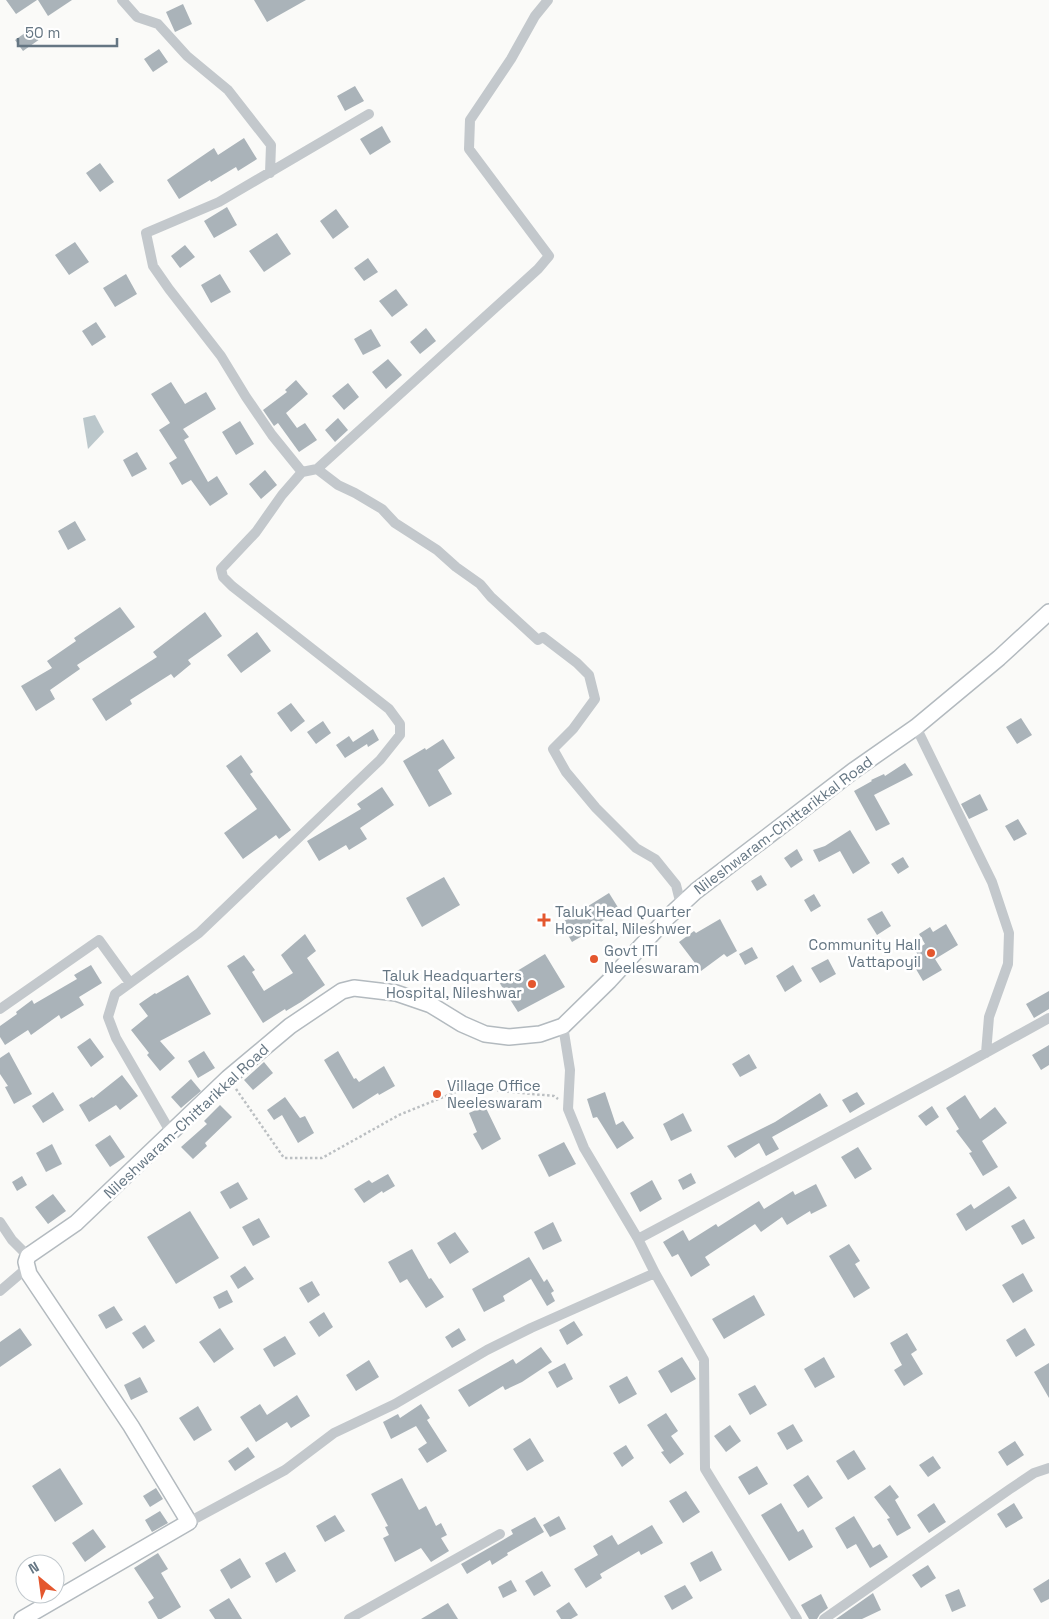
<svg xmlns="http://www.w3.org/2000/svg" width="1049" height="1619" viewBox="0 0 1049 1619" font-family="'Space Grotesk',sans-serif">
	<rect width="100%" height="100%" fill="#fafaf8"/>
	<path fill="#bbc7cb" d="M95,415L104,432L88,449L83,418Z"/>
	<path fill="#aab3b9" d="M6,0H37L16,14Z
		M38,0H72L48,16Z
		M254,0H306L267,22Z
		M183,4L192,24L175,32L166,12Z
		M32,28L40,39L23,51L15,40Z
		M159,49L168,62L153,72L144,59Z
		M355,86L364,101L345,111L337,96Z
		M382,126L391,142L370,155L360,139Z
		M244,138L257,159L238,171L236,167L211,182L210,180L179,199L167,180L214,148L218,155Z
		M100,163L114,182L100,192L86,173Z
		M227,207L237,225L214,238L204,221Z
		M336,209L349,227L333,239L320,221Z
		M277,233L291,254L264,272L249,251Z
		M75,242L89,262L69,275L55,255Z
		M185,245L195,257L180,268L171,256Z
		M368,258L378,272L364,281L354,268Z
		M126,274L137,294L115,307L103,288Z
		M220,274L231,292L211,303L201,285Z
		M396,289L408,305L392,317L379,301Z
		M96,322L106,337L92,346L82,331Z
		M426,328L436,341L420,354L410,342Z
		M371,329L381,346L363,355L354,339Z
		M388,359L402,375L386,389L372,372Z
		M296,380L308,394L286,413L297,428L305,423L317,440L299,452L278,423L274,426L263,410L287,392L285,390Z
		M171,382L185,404L206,392L216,409L183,429L189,437L184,440L208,482L217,476L228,494L210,506L191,480L182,485L169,463L177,458L159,430L170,423L151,394Z
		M348,383L359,397L344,410L332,396Z
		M338,418L348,430L335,442L325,430Z
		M240,421L254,444L236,455L222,432Z
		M137,452L147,469L132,477L123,460Z
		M265,470L277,485L261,499L249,484Z
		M75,521L86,540L68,550L58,531Z
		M120,607L135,627L77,665L80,669L50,690L55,699L36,711L21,686L52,668L47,661L76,641L74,638Z
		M205,612L222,636L188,660L191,664L174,678L171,674L130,700L132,704L106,721L92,699L157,657L153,652Z
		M257,632L271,651L241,673L227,655Z
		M291,703L305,721L291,732L277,713Z
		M1021,718L1032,735L1017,744L1006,727Z
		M323,721L331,733L316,744L307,732Z
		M373,729L379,740L368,747L367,744L345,758L336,745L349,736L353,742Z
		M443,739L455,758L438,770L452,794L429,807L403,761L425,748L426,750Z
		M241,755L253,772L250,774L291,830L279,839L276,835L243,859L224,833L257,809L226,766Z
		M905,763L913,775L874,795L890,824L876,831L854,791L872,781L871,780L884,774L885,776Z
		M382,787L394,805L360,828L367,839L349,850L346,845L319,861L307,841L361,809L357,804Z
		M980,794L988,810L969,819L961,804Z
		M1018,819L1027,834L1014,841L1005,826Z
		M850,830L870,863L853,874L840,851L819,862L813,850L825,846Z
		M797,849L803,860L791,868L784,858Z
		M903,857L909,867L898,874L891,864Z
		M761,875L767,885L757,891L751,881Z
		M444,877L460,905L422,927L406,898Z
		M609,893L619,909L598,924L599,926L572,942L561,923Z
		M814,894L821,906L811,912L804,900Z
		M882,911L891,926L877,935L867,919Z
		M720,919L737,951L727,957L724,954L701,971L679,942L694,931L696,933Z
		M946,924L958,945L935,959L942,970L923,981L913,964L921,960L915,950L925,944L919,934L930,927L933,932Z
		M305,934L316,951L307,958L325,985L301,1002L286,1011L285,1009L263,1023L227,966L244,955L255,970L252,972L264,991L293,973L281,955Z
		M752,947L758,958L745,965L739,954Z
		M545,954L565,987L518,1012L499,982Z
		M828,959L836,974L820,983L811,968Z
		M91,965L102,983L79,997L84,1005L61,1019L59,1015L31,1035L28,1030L5,1045L0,1037V1026L17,1014L16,1012L32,1000L34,1004L77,979L74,975Z
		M793,965L802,981L785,992L776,976Z
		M188,975L211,1014L160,1041L175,1058L160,1071L147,1055L149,1053L131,1030L148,1016L139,1004L155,993L156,994Z
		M1049,991V1009L1034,1018L1026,1004Z
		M90,1038L104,1057L91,1067L77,1047Z
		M1049,1045V1065L1041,1070L1032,1055Z
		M204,1051L215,1068L198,1078L188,1061Z
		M338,1051L354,1079L356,1078L359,1082L384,1066L395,1086L379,1095L378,1093L353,1109L324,1060Z
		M9,1052L32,1094L14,1104L5,1087L8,1086L0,1074V1058Z
		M749,1054L757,1068L740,1077L732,1064Z
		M264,1062L273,1073L253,1090L244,1080Z
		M122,1075L138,1096L120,1110L116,1105L89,1122L79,1105L92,1097L93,1098Z
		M191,1079L201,1091L181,1108L171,1097Z
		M53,1092L64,1110L43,1123L32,1106Z
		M605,1092L616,1125L623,1121L634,1138L617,1149L597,1117L593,1118L587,1099Z
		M857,1092L865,1104L850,1113L842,1100Z
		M820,1093L828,1106L772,1137L779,1149L766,1156L759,1143L735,1158L727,1146L775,1122Z
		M965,1095L980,1119L995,1107L1007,1123L982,1141L998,1167L983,1176L969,1153L972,1152L956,1131L959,1129L946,1108Z
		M285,1097L300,1118L305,1116L314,1133L298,1143L282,1115L274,1120L267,1110Z
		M220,1105L232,1117L205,1143L207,1146L193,1159L181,1147L207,1124L204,1121Z
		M485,1106L501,1139L482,1150L473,1134L477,1132L469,1113Z
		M932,1106L939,1117L926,1126L918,1116Z
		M683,1113L692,1131L671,1141L663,1124Z
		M110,1135L125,1157L110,1167L95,1145Z
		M564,1142L576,1164L549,1177L538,1155Z
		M52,1144L62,1164L46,1172L36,1153Z
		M858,1147L872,1169L855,1179L841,1157Z
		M691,1173L696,1183L683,1190L678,1180Z
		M388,1174L395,1186L383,1193L382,1191L364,1203L354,1189L369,1180L372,1183Z
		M22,1176L27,1185L17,1191L12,1182Z
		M652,1180L662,1199L640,1212L630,1193Z
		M238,1182L248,1199L230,1209L220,1192Z
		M816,1184L827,1206L811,1214L810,1211L787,1225L782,1217L761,1232L755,1224L705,1257L710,1265L691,1277L678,1254L672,1257L663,1242L683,1230L689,1241L716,1224L718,1227L759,1201L764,1209L793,1191L795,1195Z
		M1009,1186L1017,1198L966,1231L956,1214L971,1204L974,1209Z
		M53,1194L66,1211L48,1224L35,1207Z
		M190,1211L219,1258L176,1284L147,1237Z
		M259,1218L270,1237L253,1246L242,1227Z
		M1024,1219L1035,1238L1022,1245L1011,1226Z
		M553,1222L562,1241L543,1250L534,1232Z
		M455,1232L469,1252L450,1264L437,1243Z
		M849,1244L860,1261L855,1264L870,1288L854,1298L829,1256Z
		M412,1249L429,1279L431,1278L444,1297L426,1308L407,1279L400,1283L388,1262Z
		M529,1257L544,1282L547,1279L554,1291L551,1293L555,1301L547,1306L531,1279L503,1296L505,1301L484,1312L472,1289Z
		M245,1266L254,1279L238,1289L230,1276Z
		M1023,1273L1033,1291L1013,1303L1002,1285Z
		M312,1281L320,1295L308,1303L299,1288Z
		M227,1290L233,1302L219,1309L213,1297Z
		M754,1295L765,1315L724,1339L712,1319Z
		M114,1306L123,1320L106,1329L98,1315Z
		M324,1312L333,1327L319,1337L309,1322Z
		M574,1321L583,1335L567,1345L559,1330Z
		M145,1325L155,1341L143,1349L132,1333Z
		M20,1328L32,1345L0,1367V1342Z
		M220,1328L234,1349L214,1363L199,1342Z
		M459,1328L466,1340L452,1348L445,1337Z
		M1025,1328L1035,1345L1016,1357L1006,1340Z
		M907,1333L917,1350L911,1354L923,1374L904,1386L894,1370L902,1365L890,1343Z
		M285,1336L296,1354L274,1367L263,1349Z
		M541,1347L552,1362L522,1382L505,1390L503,1386L469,1407L458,1390L513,1359L516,1364Z
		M682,1357L696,1379L671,1393L658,1371Z
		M824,1357L835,1377L815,1388L804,1369Z
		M369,1360L379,1377L356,1391L346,1375Z
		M565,1363L573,1379L557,1388L548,1372Z
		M1049,1363V1398L1034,1372Z
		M627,1376L637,1394L619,1404L609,1386Z
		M140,1377L148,1392L131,1400L124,1385Z
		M755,1385L767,1405L750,1415L738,1394Z
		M297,1395L310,1416L291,1428L287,1422L256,1442L240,1417L260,1404L267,1415Z
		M421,1404L430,1418L427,1420L447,1451L427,1463L418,1449L427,1443L416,1426L391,1439L383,1422L398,1414L400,1418Z
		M198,1406L212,1430L194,1441L179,1418Z
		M666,1413L678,1431L671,1436L684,1454L670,1464L661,1452L664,1451L647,1425Z
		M793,1424L803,1441L787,1450L777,1433Z
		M730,1425L741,1441L726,1452L714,1436Z
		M530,1438L544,1461L527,1471L513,1449Z
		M1015,1441L1024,1455L1007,1466L998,1452Z
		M626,1445L634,1458L622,1467L613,1453Z
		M248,1447L255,1457L235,1471L228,1461Z
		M854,1450L866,1469L848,1480L836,1461Z
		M933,1456L941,1468L928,1477L919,1465Z
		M757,1466L768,1484L749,1495L738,1477Z
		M60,1468L83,1504L55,1522L32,1486Z
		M808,1475L823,1498L808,1508L793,1485Z
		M402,1478L419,1510L426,1506L436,1526L441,1523L447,1535L441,1538L449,1551L431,1562L421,1548L395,1562L383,1538L389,1535L385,1527L388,1526L371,1494Z
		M890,1485L899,1497L895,1500L911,1528L897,1536L887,1519L890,1518L874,1497Z
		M156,1488L163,1499L150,1507L143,1496Z
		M686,1491L700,1512L683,1523L669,1501Z
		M781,1503L798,1532L803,1529L813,1547L789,1561L761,1515Z
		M934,1503L946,1522L929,1533L917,1515Z
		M1014,1503L1023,1518L1006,1528L997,1514Z
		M160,1511L168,1523L152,1532L145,1520Z
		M335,1515L345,1531L325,1542L316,1526Z
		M559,1516L566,1529L550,1537L543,1525Z
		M854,1516L873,1548L880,1544L888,1557L870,1568L856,1544L847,1549L835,1528Z
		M535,1517L544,1532L507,1553L508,1555L492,1565L490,1560L467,1574L461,1564L503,1540L513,1534L511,1530Z
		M652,1525L663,1543L641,1555L639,1551L600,1574L602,1578L586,1588L574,1569L598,1555L593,1546L612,1535L618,1545Z
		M93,1529L106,1547L85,1562L72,1543Z
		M712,1551L722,1570L700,1582L690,1563Z
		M285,1552L296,1571L276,1583L265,1563Z
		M158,1553L168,1569L161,1573L181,1607L161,1619H158L148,1602L154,1598L134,1568Z
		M240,1558L251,1577L231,1589L220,1570Z
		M928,1565L936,1578L921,1588L912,1575Z
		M542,1571L551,1586L534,1596L525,1581Z
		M1049,1579V1599L1041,1603L1033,1589Z
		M511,1580L517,1591L503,1598L498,1587Z
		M685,1585L693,1598L672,1610L664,1596Z
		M959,1589L966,1606L952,1612L945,1595Z
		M873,1593L881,1610L862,1619H836Z
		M821,1594L828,1608L820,1614L817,1619H809L801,1605Z
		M229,1598L242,1619H215L209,1610Z
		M569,1602L578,1615L571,1619H561L556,1611Z
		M448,1603L458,1619H421Z"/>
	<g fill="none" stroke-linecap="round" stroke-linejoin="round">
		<defs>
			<path id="secondary" d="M22,1619L189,1522L131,1426L29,1274L26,1262L28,1256L76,1223L228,1078L290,1026L342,991L354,988L396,993L431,1005L462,1024L485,1034L509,1037L540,1034L563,1026L609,981L667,918L696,891L853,771L916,727L999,658L1049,612"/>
		</defs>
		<use href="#secondary" stroke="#b3babf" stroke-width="18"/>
		<path stroke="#bbbfc2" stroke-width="2.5" stroke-dasharray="2.5 2.5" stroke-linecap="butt" d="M236,1089L284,1158H322L399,1115L473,1085L501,1091L554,1096L558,1099"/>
		<path stroke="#c3c8cc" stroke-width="10" d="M122,0L137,17L158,24L187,56L228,90L271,145L270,173
			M317,469L338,485L355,493L382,509L395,523L437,550L456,567L480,584L491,597L538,640L543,637L577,663L589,675L595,699L573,729L553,749L566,772L596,808L636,848L655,859L676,885L681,905
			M302,472L272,435L246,397L221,356L169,289L153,266L146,233L219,202L369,114
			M916,727L992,882L1009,933L1008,964L989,1017L986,1053
			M0,1009L99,940L130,983
			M563,1026L570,1070L568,1109L584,1148L638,1239L655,1273L704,1360L705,1469L797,1619
			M171,1133L116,1038L108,1017L115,994L199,933L380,760L400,735V724L389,709L232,586L223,577L221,569L256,532L282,495L302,472L317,469L538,269L549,256L469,149L470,120L511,59L535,16L548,0
			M0,1222L12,1240L28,1256
			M638,1239L951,1072L1049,1018
			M0,1291L27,1268
			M189,1522L285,1470L334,1433L395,1404L487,1350L531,1328L655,1273
			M349,1619L500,1534
			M824,1619L1010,1489L1034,1473L1049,1468"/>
		<use href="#secondary" stroke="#fff" stroke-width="15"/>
	</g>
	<g fill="#e4572e" stroke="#fff" stroke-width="2">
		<path d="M541.5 912.5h5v5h5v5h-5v5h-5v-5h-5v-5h5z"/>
		<circle cx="931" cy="953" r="5"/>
		<circle cx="594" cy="959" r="5"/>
		<circle cx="532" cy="984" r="5"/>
		<circle cx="437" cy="1094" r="5"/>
	</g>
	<g text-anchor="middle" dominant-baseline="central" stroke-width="5" stroke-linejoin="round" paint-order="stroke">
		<g font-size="15" fill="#657683" stroke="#fff">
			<text transform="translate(783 825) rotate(-37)">Nileshwaram-Chittarikkal Road</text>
			<text transform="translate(186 1121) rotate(-43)">Nileshwaram-Chittarikkal Road</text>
		</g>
		<g font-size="15" fill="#657683" stroke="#fff" text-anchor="start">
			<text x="555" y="911">Taluk Head Quarter<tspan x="555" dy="17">Hospital, Nileshwer</tspan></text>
			<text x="921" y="944" text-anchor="end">Community Hall<tspan x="921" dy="17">Vattapoyil</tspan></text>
			<text x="604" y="950">Govt ITI<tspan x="604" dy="17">Neeleswaram</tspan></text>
			<text x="522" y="975" text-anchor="end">Taluk Headquarters<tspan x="522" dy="17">Hospital, Nileshwar</tspan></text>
			<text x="447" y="1085">Village Office<tspan x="447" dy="17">Neeleswaram</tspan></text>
		</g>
	</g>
	<g transform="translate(40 1579) rotate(331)"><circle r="24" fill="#ffffff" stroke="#c1c8cd"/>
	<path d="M0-4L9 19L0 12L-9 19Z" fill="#e4572e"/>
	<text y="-8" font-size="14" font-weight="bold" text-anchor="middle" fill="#657683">N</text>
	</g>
	<path d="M18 38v8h99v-8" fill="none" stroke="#657683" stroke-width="2.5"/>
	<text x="25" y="38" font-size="15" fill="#657683" stroke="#ffffff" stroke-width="4" paint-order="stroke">50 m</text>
</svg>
